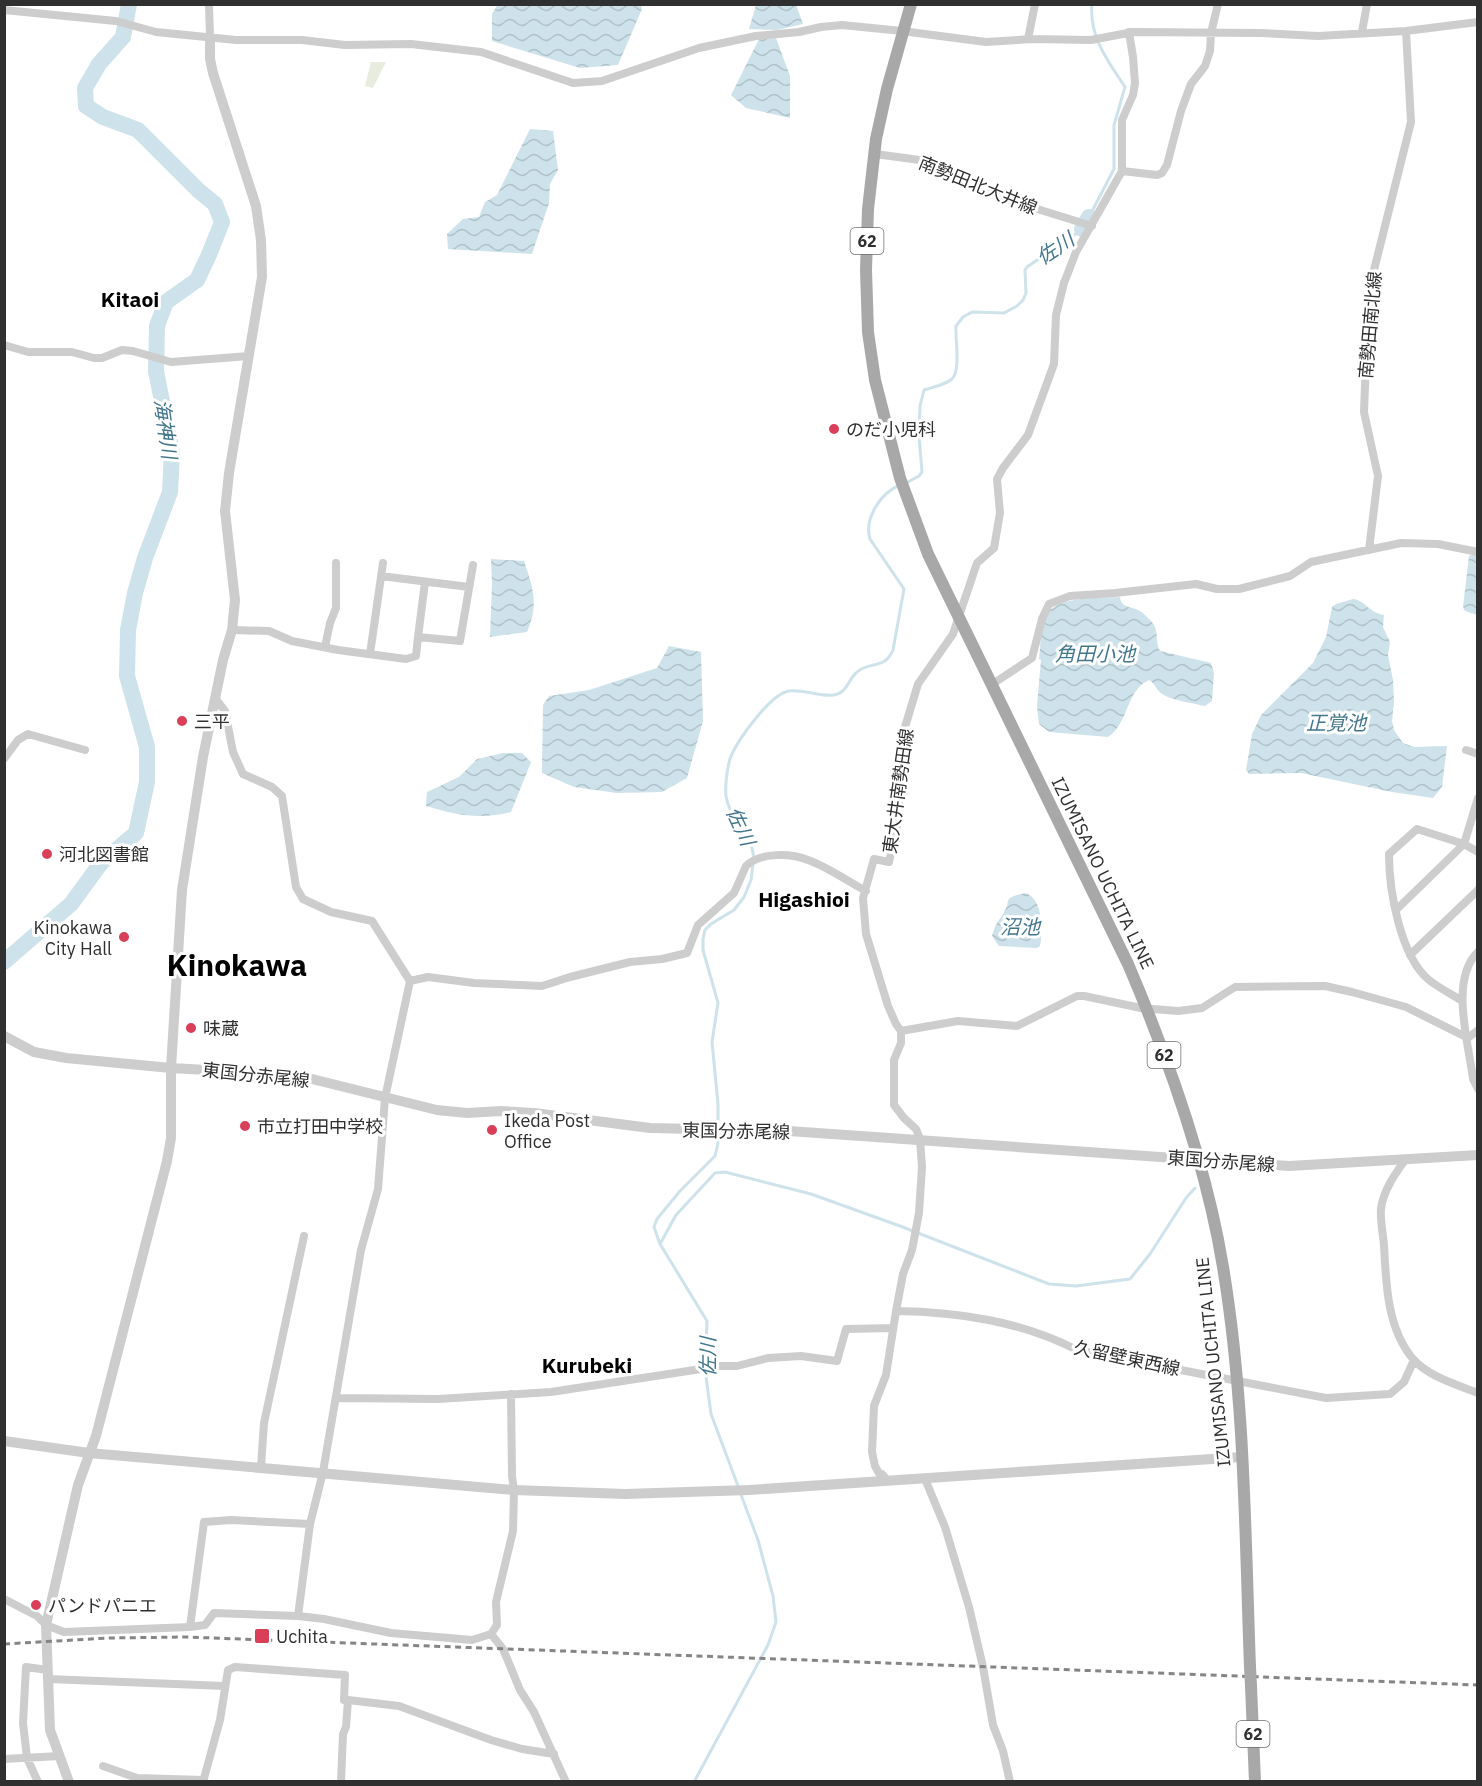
<svg xmlns="http://www.w3.org/2000/svg" width="1482" height="1786" viewBox="0 0 1482 1786" font-family="'IBM Plex Sans','Noto Sans JP',sans-serif">
	<defs>
		<pattern id="water-waves" width="16" height="10" patternUnits="userSpaceOnUse" patternTransform="scale(1.5)"><rect width="16" height="10" fill="#cde2ea"/><path d="M0 5q4-4 8 0t8 0" fill="none" stroke="#b0c2c9"/></pattern>
	</defs>
	<rect width="100%" height="100%" fill="#fff"/>
	<path fill="#e7ecdf" d="M371,62H386L373,88L365,86Z"/>
	<path fill="url(#water-waves)" d="M498,4H640L642,9L618,65L580,68L492,41V14Z
		M756,5H796L803,24L777,30L749,29Z
		M776,38L790,76V118L746,108L731,95L759,39Z
		M530,129L553,131L558,170L550,184L549,203L532,254L448,249L447,234L463,219L479,217L485,202L497,195Z
		M1473,554L1477,556V615L1465,611L1463,607L1469,556Z
		M491,559L524,561C533,587 539,605 527,632L490,637L492,585Z
		M1120,597C1121,608 1130,606 1138,610C1143,612 1149,619 1153,623C1159,632 1155,643 1160,651L1211,663L1214,673L1212,701L1205,706C1192,703 1174,701 1162,694C1156,690 1155,683 1149,680C1126,690 1129,723 1108,737L1049,732L1039,724L1037,706L1041,660L1039,659C1041,644 1040,626 1048,613C1059,596 1101,598 1120,597Z
		M1353,599C1365,600 1369,613 1384,615L1383,627L1390,642L1388,655L1393,680L1394,702L1392,721L1394,730L1403,743L1414,747L1447,746L1442,787L1433,798L1392,792L1301,773L1249,774L1246,770L1252,734L1261,715L1313,663L1326,637L1332,607L1336,604Z
		M669,646L701,652L703,721L687,778L662,792L617,793L574,787L542,773L543,705L549,696L589,690L657,668Z
		M503,753H522L531,762L511,812C480,820 456,815 426,806L427,792L459,777L477,759Z
		M1025,893C1043,898 1043,930 1040,946L1037,948L999,946L992,936C995,925 997,923 1003,914C1013,899 1000,899 1025,893Z"/>
	<g fill="none" stroke-linecap="round" stroke-linejoin="round">
		<path stroke="#cde2ea" stroke-width="3" d="M1089,217L1114,169V125L1125,87C1108,61 1089,37 1092,4
			M906,483L919,476L922,472L919,436L920,406L924,390C933,387 945,385 952,379C961,370 955,339 956,326L963,317L972,312L1004,313L1017,306L1023,300L1026,293L1025,270L1027,267C1045,254 1065,243 1082,229
			M754,858C751,831 729,818 726,796C725,785 727,769 730,759C736,742 770,694 789,691C803,689 820,697 834,695C847,693 848,680 856,673C869,660 884,671 893,650L904,589L870,539C864,519 880,493 900,485
			M660,1244L676,1215L715,1173L725,1172L811,1194L900,1226L1049,1284L1076,1286L1130,1279L1150,1254L1186,1198L1195,1188
			M738,1486L711,1414L705,1369L707,1321L660,1244L654,1227L657,1219L680,1191L715,1156L718,1143V1104L712,1042L718,1003L703,950V939L705,930L711,924L734,910L744,897L751,880L753,864
			M694,1782L768,1645L776,1622L773,1596L758,1540L740,1492"/>
		<path stroke="#cde2ea" stroke-width="16" d="M1082,229L1089,217
			M4,962L71,904L101,863L136,833L147,782V747L127,676L128,630L135,593L145,558L170,492L172,452L156,371L157,326L166,302L197,280L208,257L222,222L215,204L199,191L138,130L103,117L86,106L85,88L99,64L123,37L129,4"/>
		<path stroke="#cdcdcd" stroke-width="8" d="M209,4L210,38
			M4,10L116,21L156,32L236,40H302L345,45L411,44L481,52L573,83L602,81L699,48L756,36L799,32L821,27L842,25L902,31L986,42L1032,39L1091,40L1133,32L1261,33L1318,36L1406,31L1478,22
			M1362,32L1367,4
			M1028,39L1035,4
			M875,154L927,161L1018,203L1092,226
			M1122,171L1157,175L1162,173L1167,165L1181,111L1191,84L1205,66L1210,51L1211,33L1218,4
			M4,345L28,352H72L94,358H102L122,350L133,351L171,362L249,356
			M1369,550L1378,476L1364,412L1366,359L1373,315L1372,278L1411,122L1406,31
			M381,576L469,587
			M232,630L269,631L292,641L338,650L406,659L416,656L418,637L460,641L473,565
			M418,637L425,582
			M325,647L330,623L336,608V563
			M370,654L383,563
			M991,685L1032,658L1042,619L1049,604L1070,596L1115,593L1196,584L1217,589H1239L1290,576L1311,562L1401,543L1438,544L1478,552
			M215,698L225,711L233,752L243,774L272,787L282,796L296,887L303,899L331,912L372,921L410,981L385,1098L378,1189L361,1250L323,1472L310,1524L298,1616
			M1466,750L1478,754
			M4,759L18,740L28,734L85,750
			M1396,910L1464,844L1478,798
			M1478,952C1449,979 1469,1045 1473,1079L1478,1089
			M1410,955L1478,890
			M410,981L428,977L474,983L542,986L570,977L630,962L662,959L687,953L698,925L734,893L746,866C760,852 791,853 808,860C828,867 847,881 866,891
			M1461,1000C1451,994 1439,988 1429,980C1400,956 1389,890 1389,854L1417,829L1464,844L1478,852
			M901,1031L958,1021L1017,1026L1077,996H1084L1141,1008L1178,1011L1202,1008L1235,987L1325,986L1352,992L1406,1007L1468,1038L1478,1030
			M1405,1160C1395,1174 1383,1191 1381,1209C1380,1220 1383,1234 1384,1245C1386,1284 1387,1328 1413,1359C1429,1377 1456,1384 1478,1393
			M896,1311C959,1312 1020,1321 1077,1350L1326,1398L1390,1394L1404,1382L1414,1360
			M336,1398L438,1399L551,1392L701,1369L710,1366H737L768,1358L801,1356L837,1361L846,1329L893,1328
			M261,1467L264,1423L304,1236
			M925,1479L945,1527L969,1607L983,1667L993,1725L1003,1751L1010,1782
			M888,1481L882,1474L880,1475L875,1466L872,1452L874,1406L886,1375L896,1311L903,1274L912,1250L919,1213L922,1167L920,1139L916,1129L904,1118L894,1105V1060L901,1043V1031L896,1024L888,1006L866,934L863,898L874,859L889,862L898,820L902,737L918,684L953,634L977,563L994,548L1000,513L997,479L1003,468L1028,435L1054,364L1056,315L1064,283L1076,252L1122,171V120L1133,95L1135,83L1133,57L1129,32
			M4,1599L37,1616L46,1625L64,1632L190,1627L205,1625L214,1613L298,1616L324,1619L391,1633L472,1640L491,1634L497,1625L496,1602L513,1531L514,1490L512,1476L511,1394
			M190,1627L204,1522L231,1520L310,1524
			M491,1634L503,1649L520,1690L534,1712L566,1782
			M48,1679L225,1686
			M348,1700L399,1706L491,1740L522,1749L554,1754
			M4,1759L60,1756
			M103,1766L137,1778L204,1780
			M38,1782L27,1758L23,1723L26,1667L48,1670
			M203,1782L220,1720L228,1670L235,1667L345,1675L344,1700H348L346,1727L343,1734L341,1782"/>
		<path stroke="#cdcdcd" stroke-width="10" d="M4,1036L34,1052L66,1058L171,1068L280,1074L308,1078L437,1110L467,1113L501,1111L534,1113L650,1128L789,1131L1289,1166L1478,1155
			M4,1441L89,1453L514,1490L625,1494L749,1490L1242,1457
			M69,1782L50,1730L46,1625L78,1485L96,1436L167,1161L171,1138V1068L182,890L203,757L223,660L232,630L235,600L225,511L229,473L262,277L261,240L256,206L213,73L210,59V38"/>
		<path stroke="#a8a8a8" stroke-width="12" d="M911,4L887,89L876,139L868,209L866,270L868,332L875,380L900,478L928,554L1128,964C1169,1060 1206,1163 1223,1267C1245,1399 1245,1534 1250,1667
			M1251,1686L1255,1782"/>
		<path stroke="#858585" stroke-width="3" stroke-dasharray="6 4.5" stroke-linecap="butt" d="M4,1644L109,1638L186,1637L1478,1685"/>
		<path stroke="#a8a8a8" stroke-width="12" d="M1250,1667L1251,1686"/>
	</g>
	<g fill="#da3f59" stroke="#fff" stroke-width="2">
		<circle cx="834" cy="429" r="6"/>
		<circle cx="182" cy="721" r="6"/>
		<circle cx="47" cy="854" r="6"/>
		<circle cx="124" cy="937" r="6"/>
		<circle cx="191" cy="1028" r="6"/>
		<circle cx="245" cy="1126" r="6"/>
		<circle cx="492" cy="1130" r="6"/>
		<circle cx="36" cy="1605" r="6"/>
		<rect x="254" y="1628" width="16" height="16" rx="3"/>
	</g>
	<g text-anchor="middle" dominant-baseline="central" stroke-width="6" stroke-linejoin="round" paint-order="stroke">
		<g fill="#fff" stroke="#6e6e6e" stroke-width="1.5">
			<rect x="850.5" y="228" width="33" height="26" rx="4.5"/>
			<rect x="1147.5" y="1042" width="33" height="26" rx="4.5"/>
			<rect x="1236.5" y="1721" width="33" height="26" rx="4.5"/>
		</g>
		<g font-size="16" font-weight="bold" fill="#303030">
			<text x="867" y="241">62</text>
			<text x="1164" y="1055">62</text>
			<text x="1253" y="1734">62</text>
		</g>
		<g font-size="18" fill="#303030" stroke="#fff">
			<text transform="translate(978 185) rotate(22)">南勢田北大井線</text>
			<text transform="translate(1370 325) rotate(-85)">南勢田南北線</text>
			<text transform="translate(898 791) rotate(-82)">東大井南勢田線</text>
			<text transform="translate(1103 873) rotate(64)">IZUMISANO UCHITA LINE</text>
			<text transform="translate(256 1075) rotate(6)">東国分赤尾線</text>
			<text transform="translate(736 1131) rotate(1)">東国分赤尾線</text>
			<text transform="translate(1221 1161) rotate(4)">東国分赤尾線</text>
			<text transform="translate(1127 1358) rotate(12)">久留壁東西線</text>
			<text transform="translate(1213 1362) rotate(-96)">IZUMISANO UCHITA LINE</text>
		</g>
		<g font-size="18" fill="#303030" stroke="#fff" text-anchor="start">
			<text x="846" y="429">のだ小児科</text>
			<text x="194" y="721">三平</text>
			<text x="59" y="854">河北図書館</text>
			<text x="112" y="927" text-anchor="end">Kinokawa<tspan x="112" dy="21">City Hall</tspan></text>
			<text x="203" y="1028">味蔵</text>
			<text x="504" y="1120">Ikeda Post<tspan x="504" dy="21">Office</tspan></text>
			<text x="257" y="1126">市立打田中学校</text>
			<text x="48" y="1605">パンドパニエ</text>
			<text x="276" y="1636">Uchita</text>
		</g>
		<g font-size="20" font-style="italic" fill="#43778e" stroke="#fff">
			<text transform="translate(1055 248) rotate(-34)">佐川</text>
			<text transform="translate(166 429) rotate(82)">海神川</text>
			<text x="1095" y="653">角田小池</text>
			<text x="1336" y="722">正覚池</text>
			<text transform="translate(741 826) rotate(65)">佐川</text>
			<text x="1020" y="926">沼池</text>
			<text transform="translate(707 1357) rotate(-90)">佐川</text>
		</g>
		<g font-size="21" font-weight="bold" fill="#000" stroke="#fff">
			<text x="130" y="299">Kitaoi</text>
			<text x="804" y="899">Higashioi</text>
			<text x="587" y="1365">Kurubeki</text>
		</g>
		<g font-size="30" font-weight="bold" fill="#000" stroke="#fff">
			<text x="237" y="964">Kinokawa</text>
		</g>
	</g>
	<rect width="1482" height="1786" fill="none" stroke="#303030" stroke-width="12"/>
</svg>
